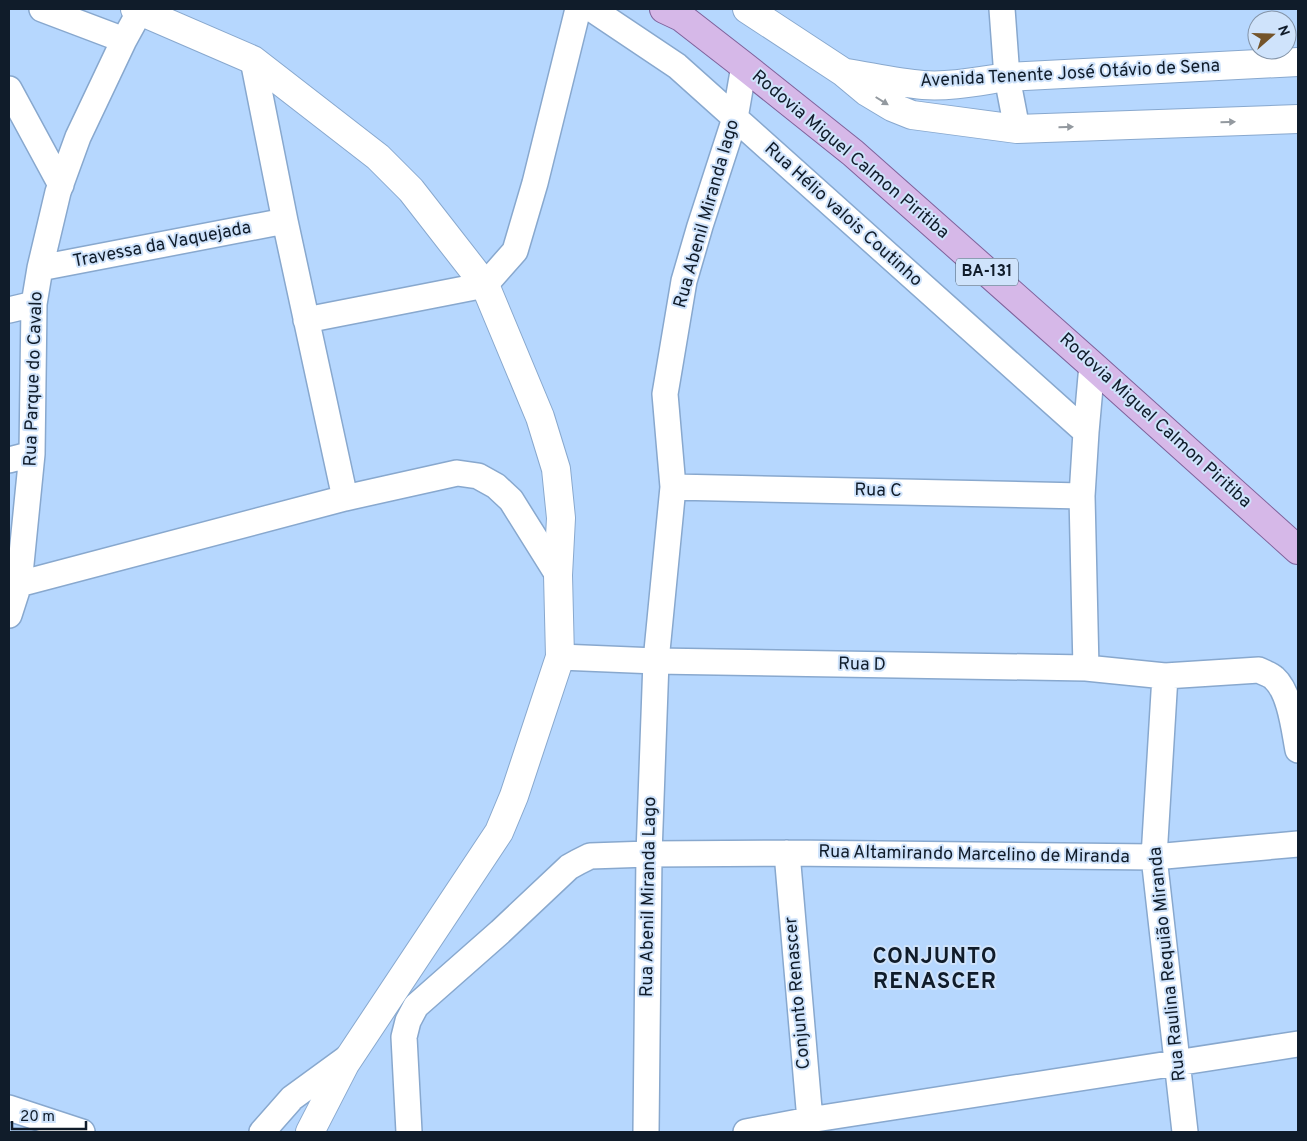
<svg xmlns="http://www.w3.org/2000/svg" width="1307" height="1141" viewBox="0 0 1307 1141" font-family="Overpass,sans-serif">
	<rect width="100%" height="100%" fill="#b6d7fe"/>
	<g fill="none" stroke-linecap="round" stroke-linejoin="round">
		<defs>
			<path id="minor" d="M42,9L124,40
				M592,9L677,66L1086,432
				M1002,9L1007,77L1017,129
				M253,60L285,221L345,498
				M9,89L61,185
				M40,268L285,221
				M9,310L34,304
				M306,320L485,285L515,251L535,183L578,9
				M9,460L32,454
				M673,487L1082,496
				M19,584L345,498L457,473L478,476L496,486L511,500L558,575
				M9,615L19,584L32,454L34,304L40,268L58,192L78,137L124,40L141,9
				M560,657L656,661L1086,668L1165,676L1259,670C1264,673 1270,674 1274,678C1290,692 1294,729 1298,750
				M1086,668L1082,496L1086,432L1092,365
				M1165,676L1154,857L1185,1132
				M787,853L811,1132
				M9,1108L82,1132
				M262,1132L292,1098L351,1055
				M409,1132L404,1037L408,1021L416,1006L500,932L569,867L578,862L590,856L649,854L787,853L1154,857L1298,844
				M646,1132L649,854L656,661L673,487L665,394L684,281L700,226L735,118L744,66
				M746,1132L809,1120L1298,1044"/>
			<path id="tertiary" d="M135,9L253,60L378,157L411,190L485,285L540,417L556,469L561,518L558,575L560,657L514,796L499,832L345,1064L310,1132
				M747,9L843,72L867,92L892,107L912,115L1017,129L1298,119
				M847,73C872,77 897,83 923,85C951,87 979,81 1007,77L1298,62"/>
			<path id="primary" d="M664,9L681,17L744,66L853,153L1092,365L1298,550"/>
		</defs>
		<use href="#minor" stroke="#88a8ce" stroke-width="28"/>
		<use href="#tertiary" stroke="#88a8ce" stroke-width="30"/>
		<use href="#primary" stroke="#7f629b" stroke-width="30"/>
		<use href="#minor" stroke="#fff" stroke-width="25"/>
		<use href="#tertiary" stroke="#fff" stroke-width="28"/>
		<use href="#primary" stroke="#d6b8e8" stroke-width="28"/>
	</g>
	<defs><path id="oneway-solid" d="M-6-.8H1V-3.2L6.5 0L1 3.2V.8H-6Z" transform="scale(1.25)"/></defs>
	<g fill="#93999f">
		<use href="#oneway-solid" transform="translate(882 101) rotate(32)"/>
		<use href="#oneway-solid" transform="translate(1228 122) rotate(-2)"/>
		<use href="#oneway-solid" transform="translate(1066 127) rotate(-2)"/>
	</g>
	<g text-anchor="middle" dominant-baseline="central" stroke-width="4" stroke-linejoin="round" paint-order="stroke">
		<rect fill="#cfe3fb" stroke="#495869" stroke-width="1" x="956" y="258.5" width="62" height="27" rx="4"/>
		<g font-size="16" font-weight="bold" fill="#101c2a">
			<text x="987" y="272">BA-131</text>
		</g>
		<g font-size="18" fill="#101c2a" stroke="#cfe3fb">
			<text transform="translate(1070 74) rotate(-3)">Avenida Tenente José Otávio de Sena</text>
			<text transform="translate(850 155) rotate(40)">Rodovia Miguel Calmon Piritiba</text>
			<text transform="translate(707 214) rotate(-74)">Rua Abenil Miranda lago</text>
			<text transform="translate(843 215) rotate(42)">Rua Hélio valois Coutinho</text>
			<text transform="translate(162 245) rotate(-11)">Travessa da Vaquejada</text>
			<text transform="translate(34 379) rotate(-88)">Rua Parque do Cavalo</text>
			<text transform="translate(1155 421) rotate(42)">Rodovia Miguel Calmon Piritiba</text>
			<text transform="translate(878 491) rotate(1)">Rua C</text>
			<text transform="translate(862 665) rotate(1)">Rua D</text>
			<text transform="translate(974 855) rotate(1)">Rua Altamirando Marcelino de Miranda</text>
			<text transform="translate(649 897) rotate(-89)">Rua Abenil Miranda Lago</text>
			<text transform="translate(1168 964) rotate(-96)">Rua Raulina Requião Miranda</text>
			<text transform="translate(798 993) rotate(-95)">Conjunto Renascer</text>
		</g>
		<g font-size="22" font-weight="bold" letter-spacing="1" fill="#101c2a" stroke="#cfe3fb">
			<text x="935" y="957">CONJUNTO<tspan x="935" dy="25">RENASCER</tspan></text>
		</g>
	</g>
	<rect width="1307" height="1141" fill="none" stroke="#101c2a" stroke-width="20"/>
	<g transform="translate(1272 35) rotate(70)"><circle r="24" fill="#cfe3fb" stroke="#8393a7"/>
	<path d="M0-4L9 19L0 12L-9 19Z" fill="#74542a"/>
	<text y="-8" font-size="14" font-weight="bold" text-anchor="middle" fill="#101c2a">N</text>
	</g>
	<path d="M12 1121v8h74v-8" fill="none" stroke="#101c2a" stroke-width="2.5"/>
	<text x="20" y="1121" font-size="15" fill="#101c2a" stroke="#cfe3fb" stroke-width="4" paint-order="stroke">20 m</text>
</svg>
